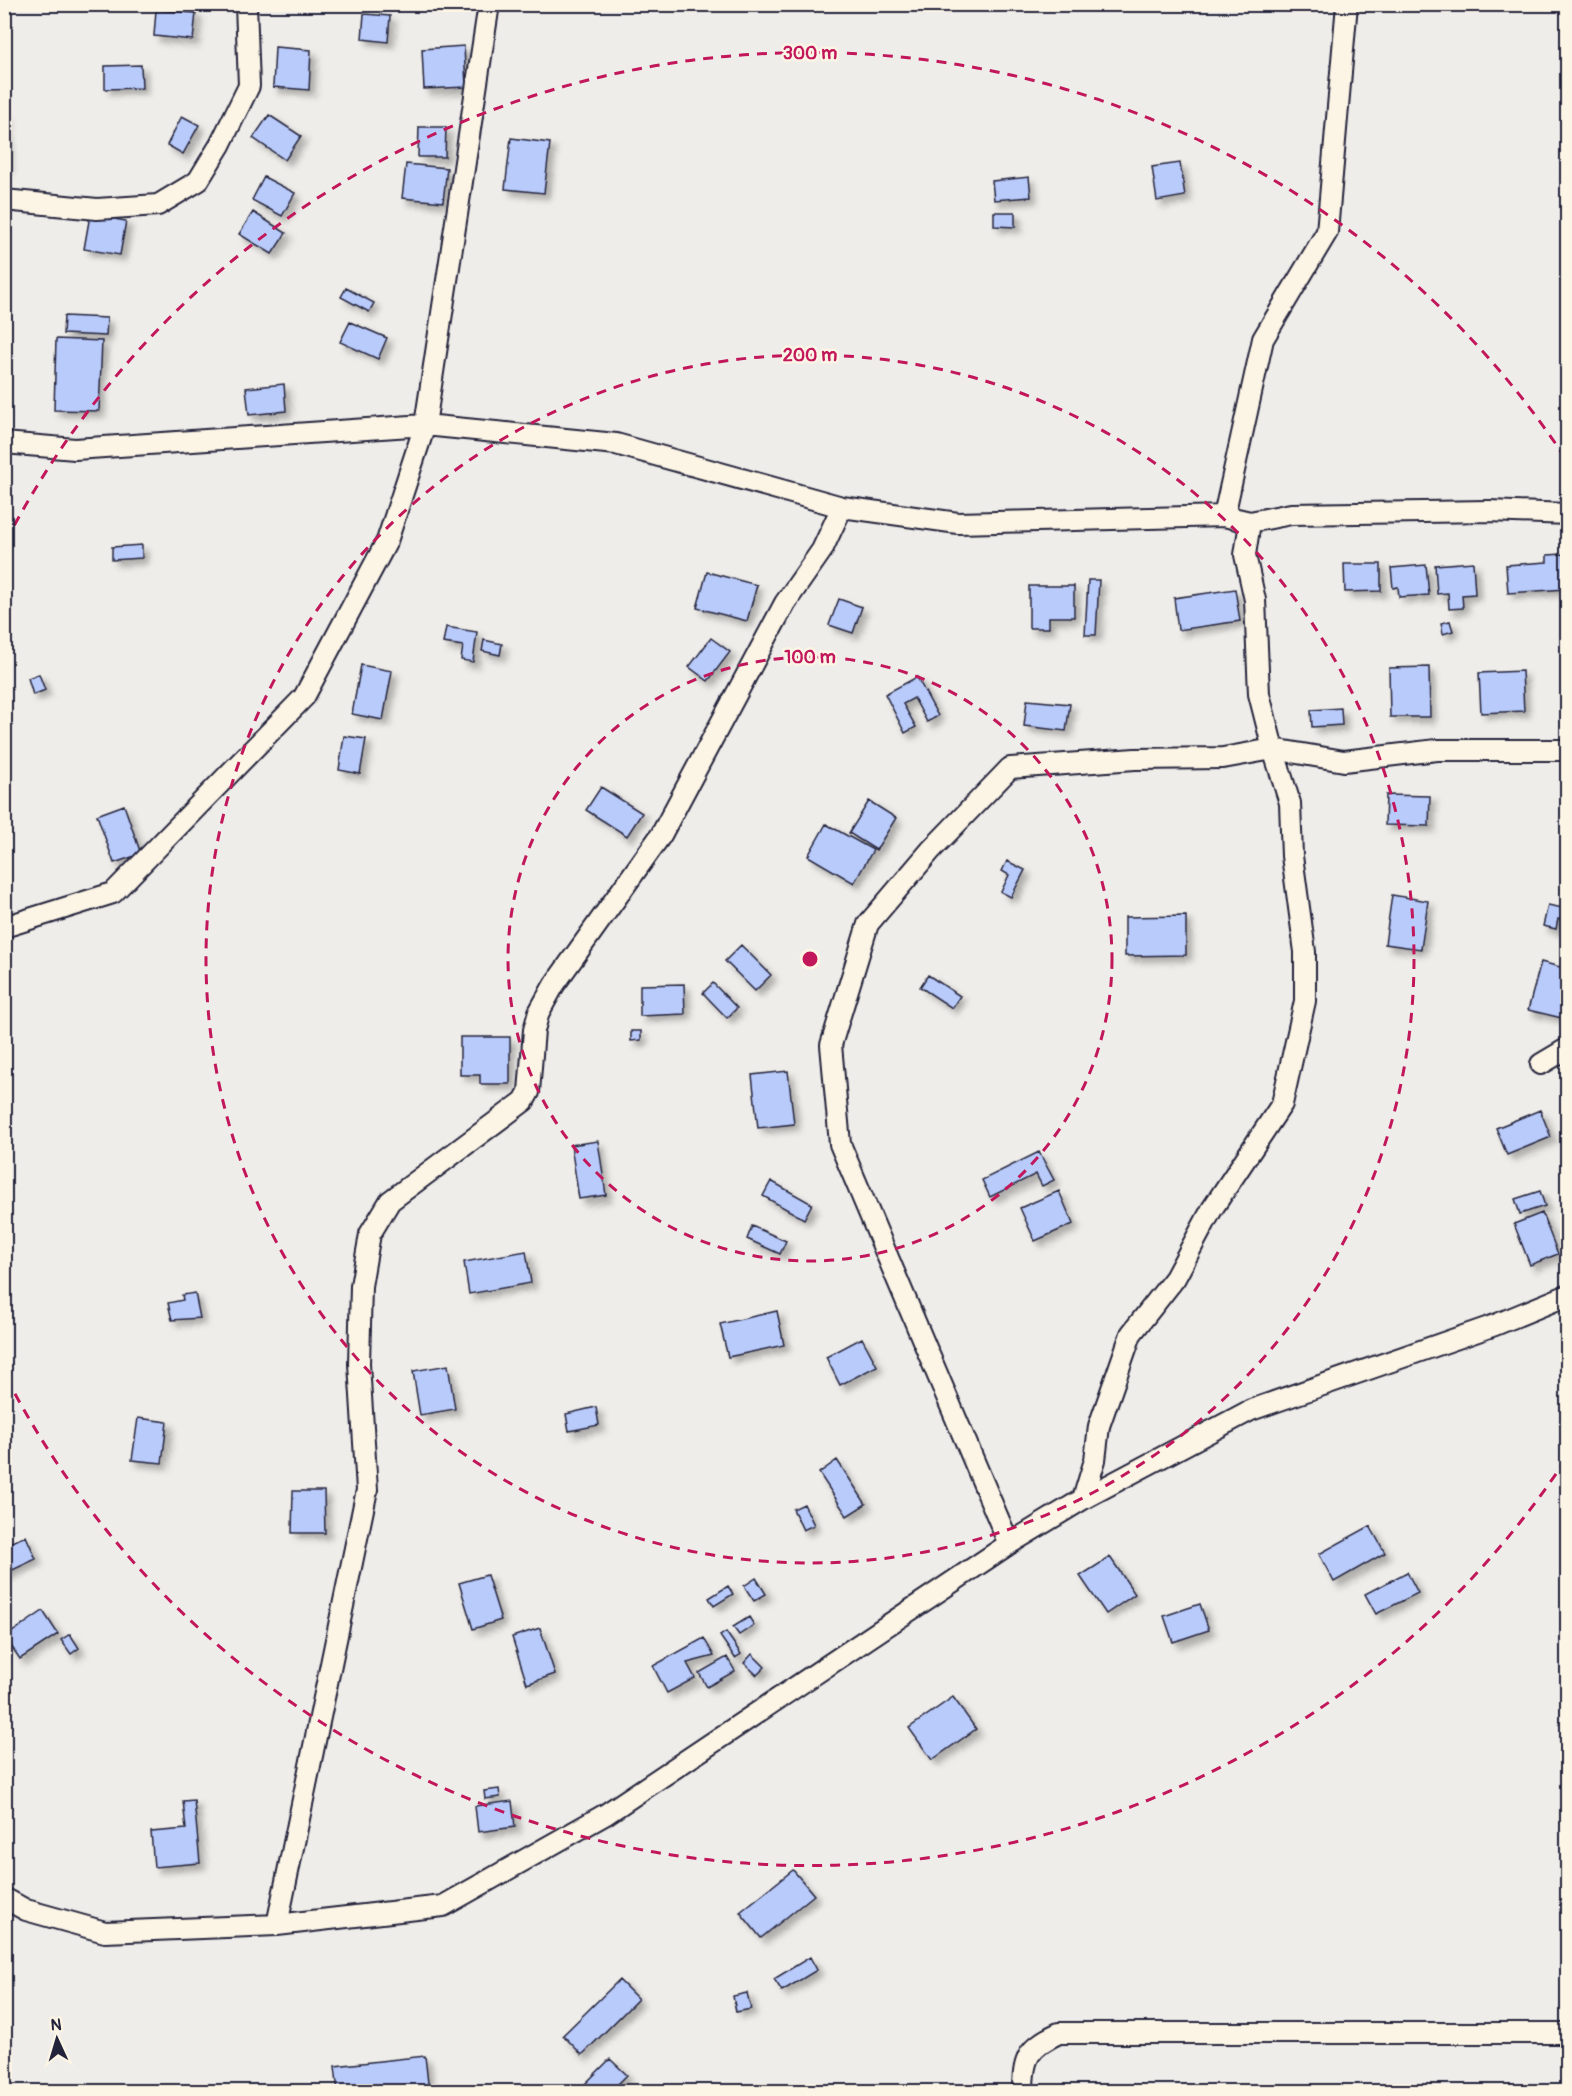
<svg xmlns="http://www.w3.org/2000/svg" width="1572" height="2096" viewBox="0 0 1572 2096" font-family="Pangolin,sans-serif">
	<defs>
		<filter id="shadow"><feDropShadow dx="5.5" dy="5.5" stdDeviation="3" flood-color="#0004"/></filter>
	</defs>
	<rect width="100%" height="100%" fill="#efede9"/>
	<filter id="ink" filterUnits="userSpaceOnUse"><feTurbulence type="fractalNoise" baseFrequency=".0167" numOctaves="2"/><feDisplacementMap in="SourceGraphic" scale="12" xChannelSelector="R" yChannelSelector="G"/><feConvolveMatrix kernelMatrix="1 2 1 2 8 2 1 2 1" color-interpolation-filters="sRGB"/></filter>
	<g filter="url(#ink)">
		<path fill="#b9cbfb" stroke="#22223b" stroke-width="1.5" filter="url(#shadow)" d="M156,10L196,13L193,40L154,36Z
			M364,14L390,16L388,42L362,39Z
			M464,46L466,87L424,89L422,49Z
			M275,47L311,50L309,90L273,87Z
			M141,65L142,88L105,89V66Z
			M4,115H7L6,169H4Z
			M269,115L301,136L285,160L253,138Z
			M182,116L199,125L183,154L167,145Z
			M419,127H446L445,157H418Z
			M511,138L550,143L544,193L505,189Z
			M1180,163L1185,196L1157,201L1152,167Z
			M406,164L447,168L443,202L402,198Z
			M264,177L295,193L282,216L252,200Z
			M1029,177L1031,197L994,200L992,181Z
			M253,212L286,233L272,254L239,234Z
			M994,212H1015V227L994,226Z
			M90,215L126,221L120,255L84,249Z
			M346,288L374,303L369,312L341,297Z
			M64,316L107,318L106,336L63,334Z
			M350,322L387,338L378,359L340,342Z
			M56,339L102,341L99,411L54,410Z
			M284,384L286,411L249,415L246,388Z
			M142,545V558L112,560V547Z
			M1564,554L1566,589L1508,593L1506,565L1547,562V555Z
			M1473,562L1475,594L1462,595L1463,608L1449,609L1448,593L1437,594L1435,565Z
			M1344,564H1381V591L1345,592Z
			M1426,565L1429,595L1399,597L1398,587L1393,588L1391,568Z
			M707,572L757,585L747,621L697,608Z
			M1088,580H1099L1096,635H1085Z
			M1029,586H1074V617H1049V628H1029Z
			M1235,589L1240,621L1178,630L1174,598Z
			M839,599L862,607L853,633L829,625Z
			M1450,621L1453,631L1443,634L1441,623Z
			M446,627L477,632L473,662L461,660L463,646L443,643Z
			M711,638L730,652L708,681L689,667Z
			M484,640L502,644L500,655L482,651Z
			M361,665L392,671L383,720L352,714Z
			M1429,667L1430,717H1390L1389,668Z
			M1522,671L1524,711L1481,713L1479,673Z
			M39,674L45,690L33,695L28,678Z
			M917,677L938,716L927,722L914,698L903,704L916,727L905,733L885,694Z
			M1027,700L1070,704L1066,731L1024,726Z
			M1341,708L1342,725L1312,727L1311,710Z
			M344,736L366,739L360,774L339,770Z
			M601,787L642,813L627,836L586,810Z
			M1386,795L1430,796L1429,826L1385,825Z
			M869,801L896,818L876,850L849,833Z
			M124,805L141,854L114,863L97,815Z
			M826,824L873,850L854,883L808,856Z
			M1007,861L1025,870L1011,897L1001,892L1009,875L1002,871Z
			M1392,895L1428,901L1421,949L1385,944Z
			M1548,905L1568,909L1565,921L1558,919L1556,929L1543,926Z
			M1186,916V955L1125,956V917Z
			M741,945L771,975L755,991L725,961Z
			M1541,962L1568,969L1566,1019L1528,1010Z
			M928,975L960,996L952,1008L920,987Z
			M713,983L737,1008L727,1018L703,993Z
			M684,984L685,1014L640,1016V985Z
			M631,1031H641V1040L631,1041Z
			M460,1037H510V1084H480V1075H460Z
			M788,1071L794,1124L758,1128L752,1075Z
			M1540,1110L1551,1137L1507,1155L1496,1128Z
			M598,1141L606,1195L579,1199L571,1145Z
			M1039,1152L1054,1180L1042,1186L1036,1174L990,1197L982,1180Z
			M771,1181L812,1204L804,1219L763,1196Z
			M1059,1191L1073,1224L1035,1241L1020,1208Z
			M1540,1191L1545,1206L1520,1214L1515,1199Z
			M1568,1212V1236L1563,1213Z
			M1542,1213L1558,1254L1530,1265L1514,1224Z
			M752,1226L786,1241L780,1254L747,1239Z
			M526,1251L531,1283L469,1294L464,1262Z
			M195,1293L200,1318L172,1320L168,1303L183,1300L182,1295Z
			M777,1311L784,1345L728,1357L720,1324Z
			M862,1338L877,1366L840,1385L826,1357Z
			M448,1365L455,1409L420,1415L413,1371Z
			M596,1407L599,1425L569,1431L566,1414Z
			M138,1418L167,1422L162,1463L132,1460Z
			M837,1460L866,1504L847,1516L819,1473Z
			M293,1491H324L325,1533H292Z
			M804,1504L814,1525L803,1530L793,1509Z
			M1370,1526L1385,1553L1334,1582L1319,1554Z
			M26,1536L36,1559L4,1574V1545Z
			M1110,1557L1135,1594L1106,1614L1080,1576Z
			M1407,1572L1418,1593L1376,1614L1365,1594Z
			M487,1575L501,1620L473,1629L459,1583Z
			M756,1578L766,1594L754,1601L744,1586Z
			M728,1586L733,1594L714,1606L709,1598Z
			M1200,1604L1209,1630L1173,1642L1164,1616Z
			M43,1611L58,1634L20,1659L5,1637Z
			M749,1617L754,1625L739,1635L733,1627Z
			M540,1628L555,1674L527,1684L512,1637Z
			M726,1632L741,1654L735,1658L720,1636Z
			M70,1634L79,1648L71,1654L61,1640Z
			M704,1638L714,1656L687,1663L695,1678L667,1693L653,1666Z
			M752,1654L765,1667L757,1675L744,1663Z
			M727,1657L735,1671L707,1687L699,1673Z
			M953,1697L976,1729L932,1760L909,1728Z
			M499,1789L500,1797L485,1799L484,1791Z
			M194,1800L200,1863L154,1867L151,1832L186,1829L183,1801Z
			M512,1801L515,1827L478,1832L475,1806Z
			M793,1870L814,1895L761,1938L740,1912Z
			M810,1957L817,1970L782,1991L774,1979Z
			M619,1980L638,1999L582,2055L563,2035Z
			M747,1993L751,2009L736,2012L733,1996Z
			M425,2056L429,2092H338L335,2066Z
			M610,2059L627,2075L610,2092H587L582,2087Z"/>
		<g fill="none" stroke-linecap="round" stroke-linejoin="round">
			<defs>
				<path id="minor" d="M4,200L97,209L158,205L198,181L220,145L249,86L246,4
					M4,443L75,449L425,425L616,444L842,507L958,523L1224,516L1250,522L1291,514L1489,511L1568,514
					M1224,516L1263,339L1327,232L1347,4
					M4,927L113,893L304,697L387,541L425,425L489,4
					M1541,1064L1568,1048
					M1083,1499L1095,1460L1099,1426L1131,1334L1175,1278L1212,1209L1282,1104L1305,1001V952L1292,856L1290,803L1273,749L1344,761L1437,750H1568
					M1009,1544L840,1144L831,1045L868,924L931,850L1010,768L1135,759L1223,758L1273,749L1259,694L1255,600L1245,555L1250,522
					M4,1898L26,1910L105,1932L277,1925L443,1906L606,1814L1009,1544L1083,1499L1251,1410L1495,1325L1568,1295
					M277,1925L367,1490L359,1364L361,1286L370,1234L390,1201L524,1101L529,1092L534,1030L539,1012L554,985L661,835L785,603L822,550L842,507
					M1023,2092C1023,2058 1028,2047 1059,2033H1568"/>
			</defs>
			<use href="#minor" stroke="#22223b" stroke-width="24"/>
			<use href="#minor" stroke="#fcf5e5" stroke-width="20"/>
		</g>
	</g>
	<g fill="none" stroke="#c2185b" stroke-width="3" stroke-dasharray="10 8">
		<circle cx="810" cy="959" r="302"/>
		<circle cx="810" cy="959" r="604"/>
		<path d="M1566 1459A906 906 0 0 1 6 1377M6 541A906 906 0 0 1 1566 459"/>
	</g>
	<circle cx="810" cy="959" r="9" fill="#c2185b" stroke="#fcf5e5" stroke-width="3"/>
	<g font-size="18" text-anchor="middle" font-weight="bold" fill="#c2185b" stroke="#fcf5e5" stroke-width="5" stroke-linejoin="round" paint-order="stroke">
		<text x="810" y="59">300 m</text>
		<text x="810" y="361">200 m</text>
		<text x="810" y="663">100 m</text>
	</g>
	<rect width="1572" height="2096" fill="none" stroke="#fcf5e5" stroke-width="24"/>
	<rect x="12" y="12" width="1548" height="2072" fill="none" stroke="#22223b" stroke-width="2" filter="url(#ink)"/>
	<g transform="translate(57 2039) rotate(356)" stroke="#fcf5e5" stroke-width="4.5" paint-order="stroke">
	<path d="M0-4.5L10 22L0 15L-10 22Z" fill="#22223b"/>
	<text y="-9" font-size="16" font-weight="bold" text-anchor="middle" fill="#22223b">N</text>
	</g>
</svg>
